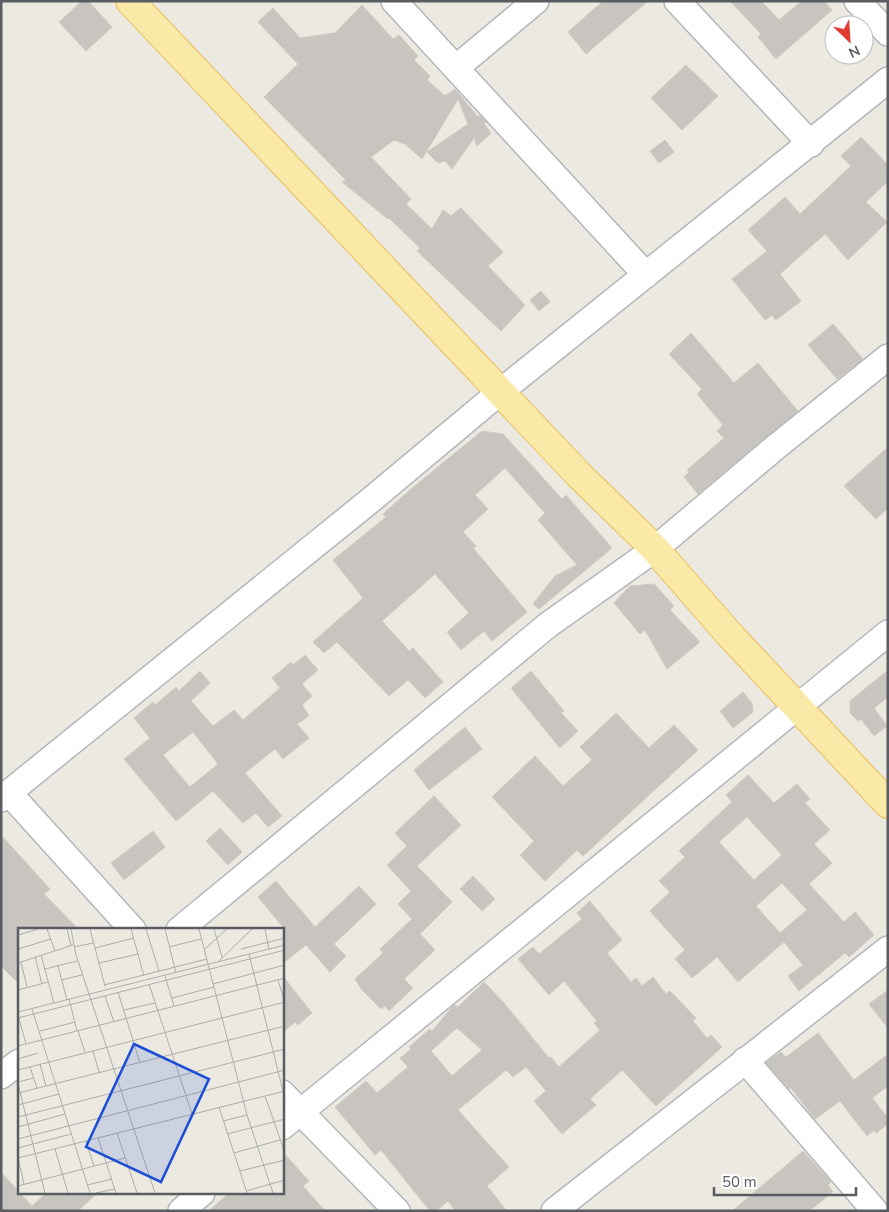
<svg xmlns="http://www.w3.org/2000/svg" width="889" height="1212" viewBox="0 0 889 1212" font-family="'Nunito Sans',sans-serif">
	<rect width="100%" height="100%" fill="#ece9e1"/>
	<path fill="#c8c5c0" stroke="#d0cac0" fill-rule="evenodd" d="M82,1H88L112,27L86,51L59,22Z
		M603,1H648L586,54L568,32Z
		M730,1H761L779,20L802,1H824L832,10L776,59L758,37L761,34Z
		M362,5L393,39L399,35L418,56L414,60L430,76L427,80L445,96L455,89L478,117L480,116L486,122L484,124L491,133L477,146L474,138L452,169L445,161L438,163L427,152L468,124L458,99L422,159L405,144L394,140L371,157L411,199L406,204L432,229L443,210L451,216L461,208L503,252L488,266L525,305L501,331L417,251L420,248L389,218L388,219L342,182L346,180L264,97L298,64L258,22L273,8L300,38L335,33Z
		M686,65L718,96L682,130L651,98Z
		M861,137L888,165V181L866,202L887,222L848,260L825,234L780,274L801,301L776,320L772,315L765,320L732,279L767,251L748,230L785,197L800,214L851,166L841,156Z
		M665,140L674,152L659,163L650,151Z
		M541,291L550,302L539,311L530,300Z
		M833,324L863,359L837,379L808,345Z
		M691,333L734,383L758,363L798,411L698,494L684,477L689,472L687,470L724,438L717,431L723,425L697,394L702,389L669,354Z
		M482,431L503,434L562,499L566,495L612,548L539,609L533,604L555,576L577,565L538,520L545,513L505,468L475,495L488,509L463,532L476,546L473,548L527,612L492,641L484,631L461,650L447,632L469,613L435,574L382,621L409,651L413,648L443,682L425,698L408,680L389,696L337,642L324,653L313,642L363,598L333,560L386,517L383,514L411,489Z
		M888,447V508L876,519L844,486Z
		M654,584L674,606L670,610L700,642L667,669L645,630L640,634L614,603L630,586Z
		M305,655L318,670L302,684L312,696L302,705L309,716L297,724L309,738L283,759L275,749L245,773L282,816L268,827L256,813L243,823L213,791L176,821L124,759L150,738L134,718L153,702L155,705L176,687L179,691L200,671L210,683L191,701L213,726L234,710L243,720L280,688L272,678L291,662L293,665ZM193,732L218,764L190,787L163,755Z
		M888,670V697L874,708L887,726L874,736L861,719L858,721L850,713V701Z
		M531,671L564,711L561,713L578,731L560,748L511,688Z
		M743,692L752,703L753,712L733,728L720,711Z
		M616,713L649,748L674,725L698,750L583,856L577,850L545,881L520,855L534,841L492,797L535,756L563,786L592,760L580,747Z
		M465,727L482,749L429,790L414,770Z
		M748,775L774,803L797,784L810,799L805,803L830,830L814,844L832,863L809,884L844,922L855,912L874,935L849,957L845,953L799,991L788,976L803,965L784,942L738,982L717,957L692,978L675,959L685,950L650,911L670,892L659,881L685,857L679,851L732,802L726,795ZM747,817L782,855L754,880L719,842ZM782,883L807,910L780,933L756,906Z
		M434,796L461,825L417,866L452,902L420,934L435,950L404,979L413,988L389,1011L385,1006L381,1009L362,990L355,979L383,953L380,949L412,919L398,904L411,891L387,865L407,846L395,833Z
		M220,828L242,852L228,865L206,841Z
		M153,831L165,847L124,880L111,863Z
		M1,835L50,889L44,894L79,930H19V984L1,966Z
		M473,876L495,899L482,911L460,889Z
		M276,881L315,927L359,886L376,904L334,944L346,956L330,972L306,945L282,964V926L258,897Z
		M590,901L622,940L607,953L631,982L636,978L642,986L653,977L666,994L670,991L696,1018L693,1021L707,1038L711,1035L722,1047L656,1106L622,1070L590,1099L596,1105L562,1134L534,1101L546,1091L526,1067L513,1077L506,1070L458,1110L509,1167L487,1186L507,1211H456L448,1201L436,1211H430L381,1150L375,1155L335,1107L366,1081L377,1093L408,1067L400,1058L411,1049L409,1047L430,1029L432,1031L454,1005L458,1007L484,982L504,1003L549,1058L551,1057L559,1067L600,1030L594,1023L597,1021L564,981L549,995L518,959L533,947L539,954L582,919L577,913ZM457,1028L482,1050L452,1076L431,1051Z
		M282,975L312,1013L298,1025L295,1022L282,1033Z
		M888,990V1028L869,1004Z
		M818,1033L854,1080L888,1054V1086L872,1098L888,1118V1124L876,1133L874,1130L867,1136L840,1101L815,1119L791,1088L789,1089L766,1063L781,1052L786,1057Z
		M282,1151L309,1181L303,1186L325,1211H209L229,1193H282Z
		M803,1151L831,1182L828,1185L833,1192L809,1211H732Z
		M1,1172L32,1206L46,1193H97L78,1211H1Z"/>
	<g fill="none" stroke-linecap="round" stroke-linejoin="round">
		<defs>
			<path id="minor" d="M394,1L646,275
				M677,1L811,144
				M857,1L888,33
				M457,67L536,1
				M9,793L133,930
				M1,799L372,499L500,392L888,80
				M179,930L548,625L655,549L777,446L888,357
				M745,1060L875,1211
				M1,1076L19,1062
				M282,1093L397,1211
				M282,1127L888,633
				M181,1211L202,1193
				M554,1211L888,949"/>
			<path id="major" d="M130,1L579,475L655,549L729,634L888,804"/>
		</defs>
		<use href="#minor" stroke="#b3b7bb" stroke-width="28"/>
		<use href="#major" stroke="#eabd5c" stroke-width="30"/>
		<use href="#minor" stroke="#fff" stroke-width="25"/>
		<use href="#major" stroke="#fbeaa7" stroke-width="28"/>
	</g>
	<g transform="translate(18 928)">
		<rect width="266" height="266" fill="#ece9e1"/>
		<path fill="none" stroke="#adadaa" stroke-width="1" d="M29,1L37,23M49,1L53,18M53,1L58,27L137,265M72,1L87,58M113,1L126,48M128,1L141,43M147,1L158,45M181,1L229,187L255,265M196,1L204,29M247,1L251,21M0,7L20,1M56,19L75,15M151,19L183,11M77,20L116,10M0,21L33,11M187,21L209,1M223,21L267,10M231,26L267,171M23,27L36,75M17,29L24,56M3,34L9,59M200,34L234,1M0,35L55,17M81,35L120,26M40,38L49,72M27,41L59,33M147,48L156,78M43,52L64,47M260,52L267,75M131,56L174,186M195,56L267,37M86,57L189,31M0,62L30,54M100,64L122,135M87,68L96,94M154,70L196,59M51,71L59,103M14,81L72,265M106,82L137,75M0,84L267,17M0,87L8,116M0,90L267,22M22,103L57,94M60,103L67,124M0,118L267,50M75,123L81,144M0,131L20,125M22,136L28,158M12,139L19,160M0,142L267,74M0,154L16,150M0,156L27,265M0,165L267,98M247,168L267,225M0,177L41,166M201,179L229,265M0,189L267,121M205,193L229,187M0,199L47,186M99,205L119,265M209,206L267,191M80,210L98,265M0,211L267,142M68,213L76,238M0,220L53,206M37,221L50,265M216,225L262,212M222,243L267,232M6,256L0,230L267,163M69,257L94,251M0,258L107,230M228,263L267,252M78,265L97,261"/>
		<path fill="#1d4ed8" fill-opacity="0.15" stroke="#1d4ed8" stroke-width="2.5" d="M116,116L191,151L143,254L68,219Z"/>
		<rect width="266" height="266" fill="none" stroke="#595d61" stroke-width="2.5"/>
	</g>
	<rect width="889" height="1212" fill="none" stroke="#595d61" stroke-width="5"/>
	<g transform="translate(849 40) rotate(155)"><circle r="24" fill="#ffffff" stroke="#bdbec0"/>
	<path d="M0-4L9 19L0 12L-9 19Z" fill="#e03a33"/>
	<text y="-8" font-size="14" font-weight="bold" text-anchor="middle" fill="#595d61">N</text>
	</g>
	<path d="M714 1187v8h142v-8" fill="none" stroke="#595d61" stroke-width="2.5"/>
	<text x="722" y="1187" font-size="15" fill="#595d61" stroke="#ffffff" stroke-width="4" paint-order="stroke">50 m</text>
</svg>
